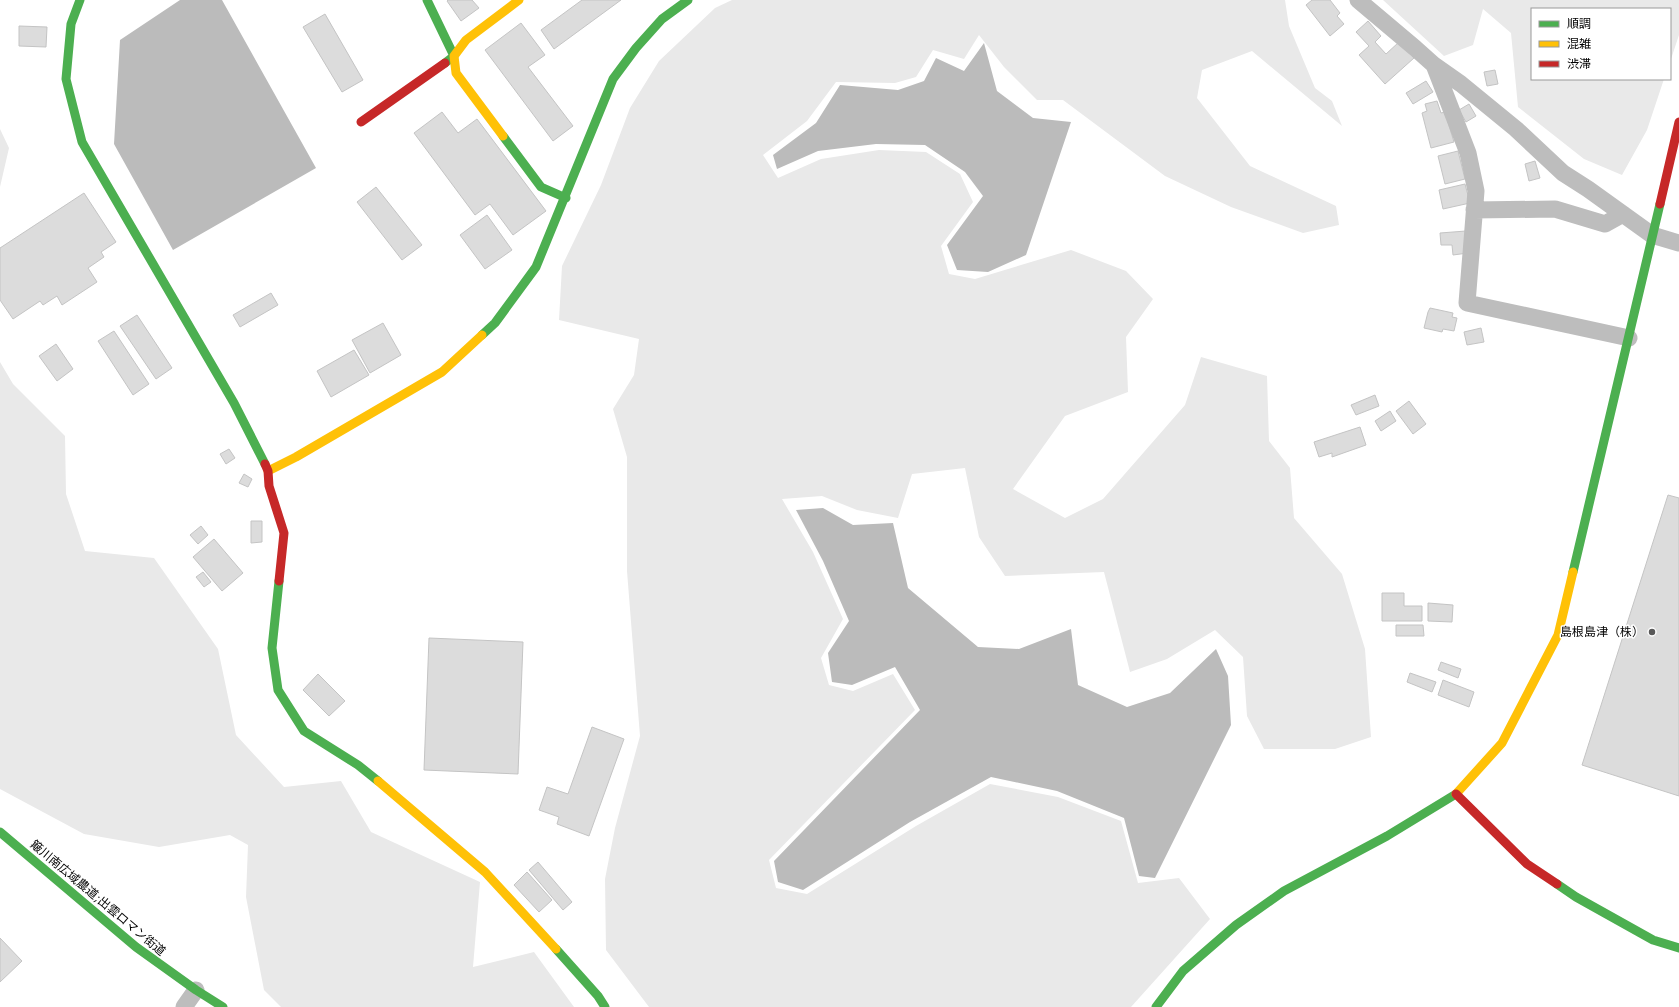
<svg xmlns="http://www.w3.org/2000/svg" width="1679" height="1007" viewBox="0 0 1679 1007" font-family="Jost,'Noto Sans JP',sans-serif">
	<rect width="100%" height="100%" fill="#fff"/>
	<path fill="#e9e9e9" d="M732,0H1285L1289,26L1315,88L1332,101L1342,126L1252,51L1202,70L1197,98L1250,166L1336,206L1339,225L1303,233L1231,207L1165,176L1063,100H1037L1004,67L979,35L964,59L933,50L916,77L895,83L836,82L807,121L763,155L778,178L821,159L879,150L926,152L960,174L973,202L941,246L949,274L975,279L1071,250L1126,271L1153,299L1126,337L1128,392L1065,416L1013,489L1065,518L1103,499L1185,405L1201,357L1267,376L1269,441L1290,468L1294,518L1342,574L1365,649L1371,737L1335,749H1264L1247,716L1243,657L1215,630L1167,659L1130,672L1104,572L1005,576L979,537L965,468L912,474L898,518L857,510L822,496L782,499L813,552L843,619L821,658L829,685L853,691L893,674L915,710L769,860L776,888L807,894L916,826L990,784L1058,797L1121,821L1138,883L1179,878L1210,919L1131,1007H649L606,950L605,879L615,828L640,736L627,571V457L613,409L634,375L639,339L559,320L562,266L601,185L630,108L659,61L715,8Z
		M1383,0H1679V35L1670,62V9H1532V79H1664L1647,130L1622,175L1584,159L1518,107L1511,33L1483,9L1473,45L1444,56Z
		M0,129L9,148L0,187Z
		M0,362L13,384L65,436L66,494L85,551L154,558L218,649L236,735L284,787L341,781L371,832L480,882L473,967L534,952L574,1007H281L264,990L246,897L248,845L230,835L159,847L84,834L0,789Z"/>
	<path fill="#bbb" d="M180,0H222L316,168L173,250L114,144L120,40Z
		M984,43L997,91L1033,118L1071,122L1026,255L988,272L957,270L947,245L983,196L965,172L925,145L876,144L818,151L777,169L773,155L816,123L840,85L898,90L924,81L936,58L964,71Z
		M823,508L853,525L893,523L908,588L978,647L1019,649L1071,629L1078,685L1127,707L1170,693L1216,649L1228,676L1231,725L1155,878L1139,876L1124,818L1057,791L991,777L910,822L803,890L778,882L774,861L920,710L895,667L852,685L832,682L828,653L849,621L823,561L796,510Z"/>
	<path fill="#dcdcdc" stroke="#c4c4c4" d="M448,0H472L479,8L461,21L447,1Z
		M582,0H621L554,49L541,30Z
		M1312,0H1330L1340,13L1337,16L1344,24L1330,36L1306,5Z
		M325,14L363,80L342,92L303,27Z
		M1368,21L1381,36L1375,42L1386,54L1399,42L1414,58L1385,84L1359,55L1369,46L1356,32Z
		M521,23L545,55L528,67L573,126L553,141L485,50Z
		M19,26L47,27L46,47L19,46Z
		M1495,70L1498,84L1487,86L1484,72Z
		M1426,81L1433,92L1413,104L1406,93Z
		M1437,101L1441,113L1445,112L1454,142L1431,148L1422,113L1427,111L1425,104Z
		M1469,104L1476,116L1466,122L1459,110Z
		M442,112L458,133L477,119L546,211L513,235L490,204L475,215L414,133Z
		M1458,151L1465,179L1445,184L1438,156Z
		M1535,161L1540,178L1529,181L1525,164Z
		M1465,184L1470,203L1443,209L1439,190Z
		M376,187L422,245L402,260L357,202Z
		M84,193L116,242L101,252L104,257L88,268L97,282L62,305L57,296L43,305L40,301L13,319L0,300V248Z
		M487,215L512,250L485,269L460,235Z
		M1466,231L1468,253L1453,255L1452,245H1441L1440,233Z
		M271,293L278,305L240,327L233,315Z
		M1430,308L1453,313L1452,317L1457,318L1454,331L1443,329L1442,332L1424,328L1428,312Z
		M137,315L172,368L156,379L120,326Z
		M383,323L401,355L370,373L352,340Z
		M1481,328L1484,342L1467,345L1464,332Z
		M114,331L149,384L133,395L98,341Z
		M56,344L73,369L57,381L39,356Z
		M354,350L369,375L331,397L317,371Z
		M1375,395L1379,406L1356,415L1351,405Z
		M1409,401L1426,424L1413,434L1396,411Z
		M1390,411L1396,421L1381,431L1375,421Z
		M1360,427L1366,445L1332,457V453L1319,457L1314,442Z
		M229,449L235,458L226,464L220,454Z
		M244,474L252,479L248,487L239,483Z
		M1668,495L1679,498V796L1582,765Z
		M251,521H262V542L251,543Z
		M201,526L208,535L198,544L190,535Z
		M214,539L243,573L222,591L193,557Z
		M203,572L211,582L204,587L196,577Z
		M1382,593H1404V606H1422V621H1382Z
		M1428,603L1453,605L1452,622L1428,621Z
		M1396,625H1423L1424,636H1396Z
		M429,638L523,642L518,774L424,770Z
		M1441,662L1461,669L1458,678L1438,670Z
		M1410,673L1436,682L1432,692L1407,682Z
		M318,674L345,701L329,716L303,690Z
		M1443,680L1474,692L1469,707L1438,695Z
		M592,727L624,739L589,836L557,824L559,817L539,810L547,787L568,794Z
		M538,862L572,902L563,910L529,870Z
		M527,872L552,900L539,912L514,885Z
		M0,938L22,961L0,982Z"/>
	<g fill="none" stroke-linecap="round" stroke-linejoin="round">
		<path stroke="#bdbdbd" stroke-width="17" d="M1358,0L1415,48L1434,65L1461,84L1516,129L1563,173L1588,189L1652,235L1679,243
			M1434,65L1468,153L1476,191L1467,303L1629,338
			M1474,210L1555,209L1605,224L1623,214
			M184,1007L196,990"/>
		<path stroke="#4caf50" stroke-width="9" d="M80,0L71,24L66,79L82,142L234,403L265,464
			M427,0L454,56L445,63
			M503,136L541,187L566,198
			M482,335L495,323L536,267L613,79L636,48L662,19L688,0
			M1573,572L1660,204
			M279,581L272,648L278,690L304,731L358,765L378,781
			M0,832L136,947L196,990L223,1007
			M1557,884L1576,897L1653,940L1679,948
			M556,949L598,996L605,1007
			M1156,1007L1183,971L1236,925L1284,891L1387,836L1456,794"/>
		<path stroke="#ffc107" stroke-width="9" d="M503,136L456,73L454,56L466,40L519,0
			M268,471L296,457L442,372L482,335
			M378,781L485,872L556,949
			M1456,794L1502,743L1558,635L1573,572"/>
		<path stroke="#c62828" stroke-width="9" d="M361,122L445,63
			M1660,204L1679,122
			M265,464L268,471L269,486L284,533L279,581
			M1456,794L1527,864L1557,884"/>
	</g>
	<circle fill="#595959" stroke="#fff" stroke-width="1.5" cx="1652" cy="632" r="4"/>
	<g text-anchor="middle" dominant-baseline="central" stroke-width="3" stroke-linejoin="round" paint-order="stroke">
		<g font-size="12" fill="#000" stroke="#fff" text-anchor="end">
			<text x="1644" y="632">島根島津（株）</text>
		</g>
		<g font-size="12" fill="#000" stroke="#fff">
			<text transform="translate(98 898) rotate(40)">簸川南広域農道;出雲ロマン街道</text>
		</g>
	</g>
	<rect x="1531" y="8" width="140" height="72" fill="#ffffff" stroke="#999999"/>
	<rect x="1539" y="21" width="20" height="6" fill="#4caf50" stroke="#999999"/>
	<text x="1567" y="28" font-size="12" fill="#000000">順調</text>
	<rect x="1539" y="41" width="20" height="6" fill="#ffc107" stroke="#999999"/>
	<text x="1567" y="48" font-size="12" fill="#000000">混雑</text>
	<rect x="1539" y="61" width="20" height="6" fill="#c62828" stroke="#999999"/>
	<text x="1567" y="68" font-size="12" fill="#000000">渋滞</text>
</svg>
